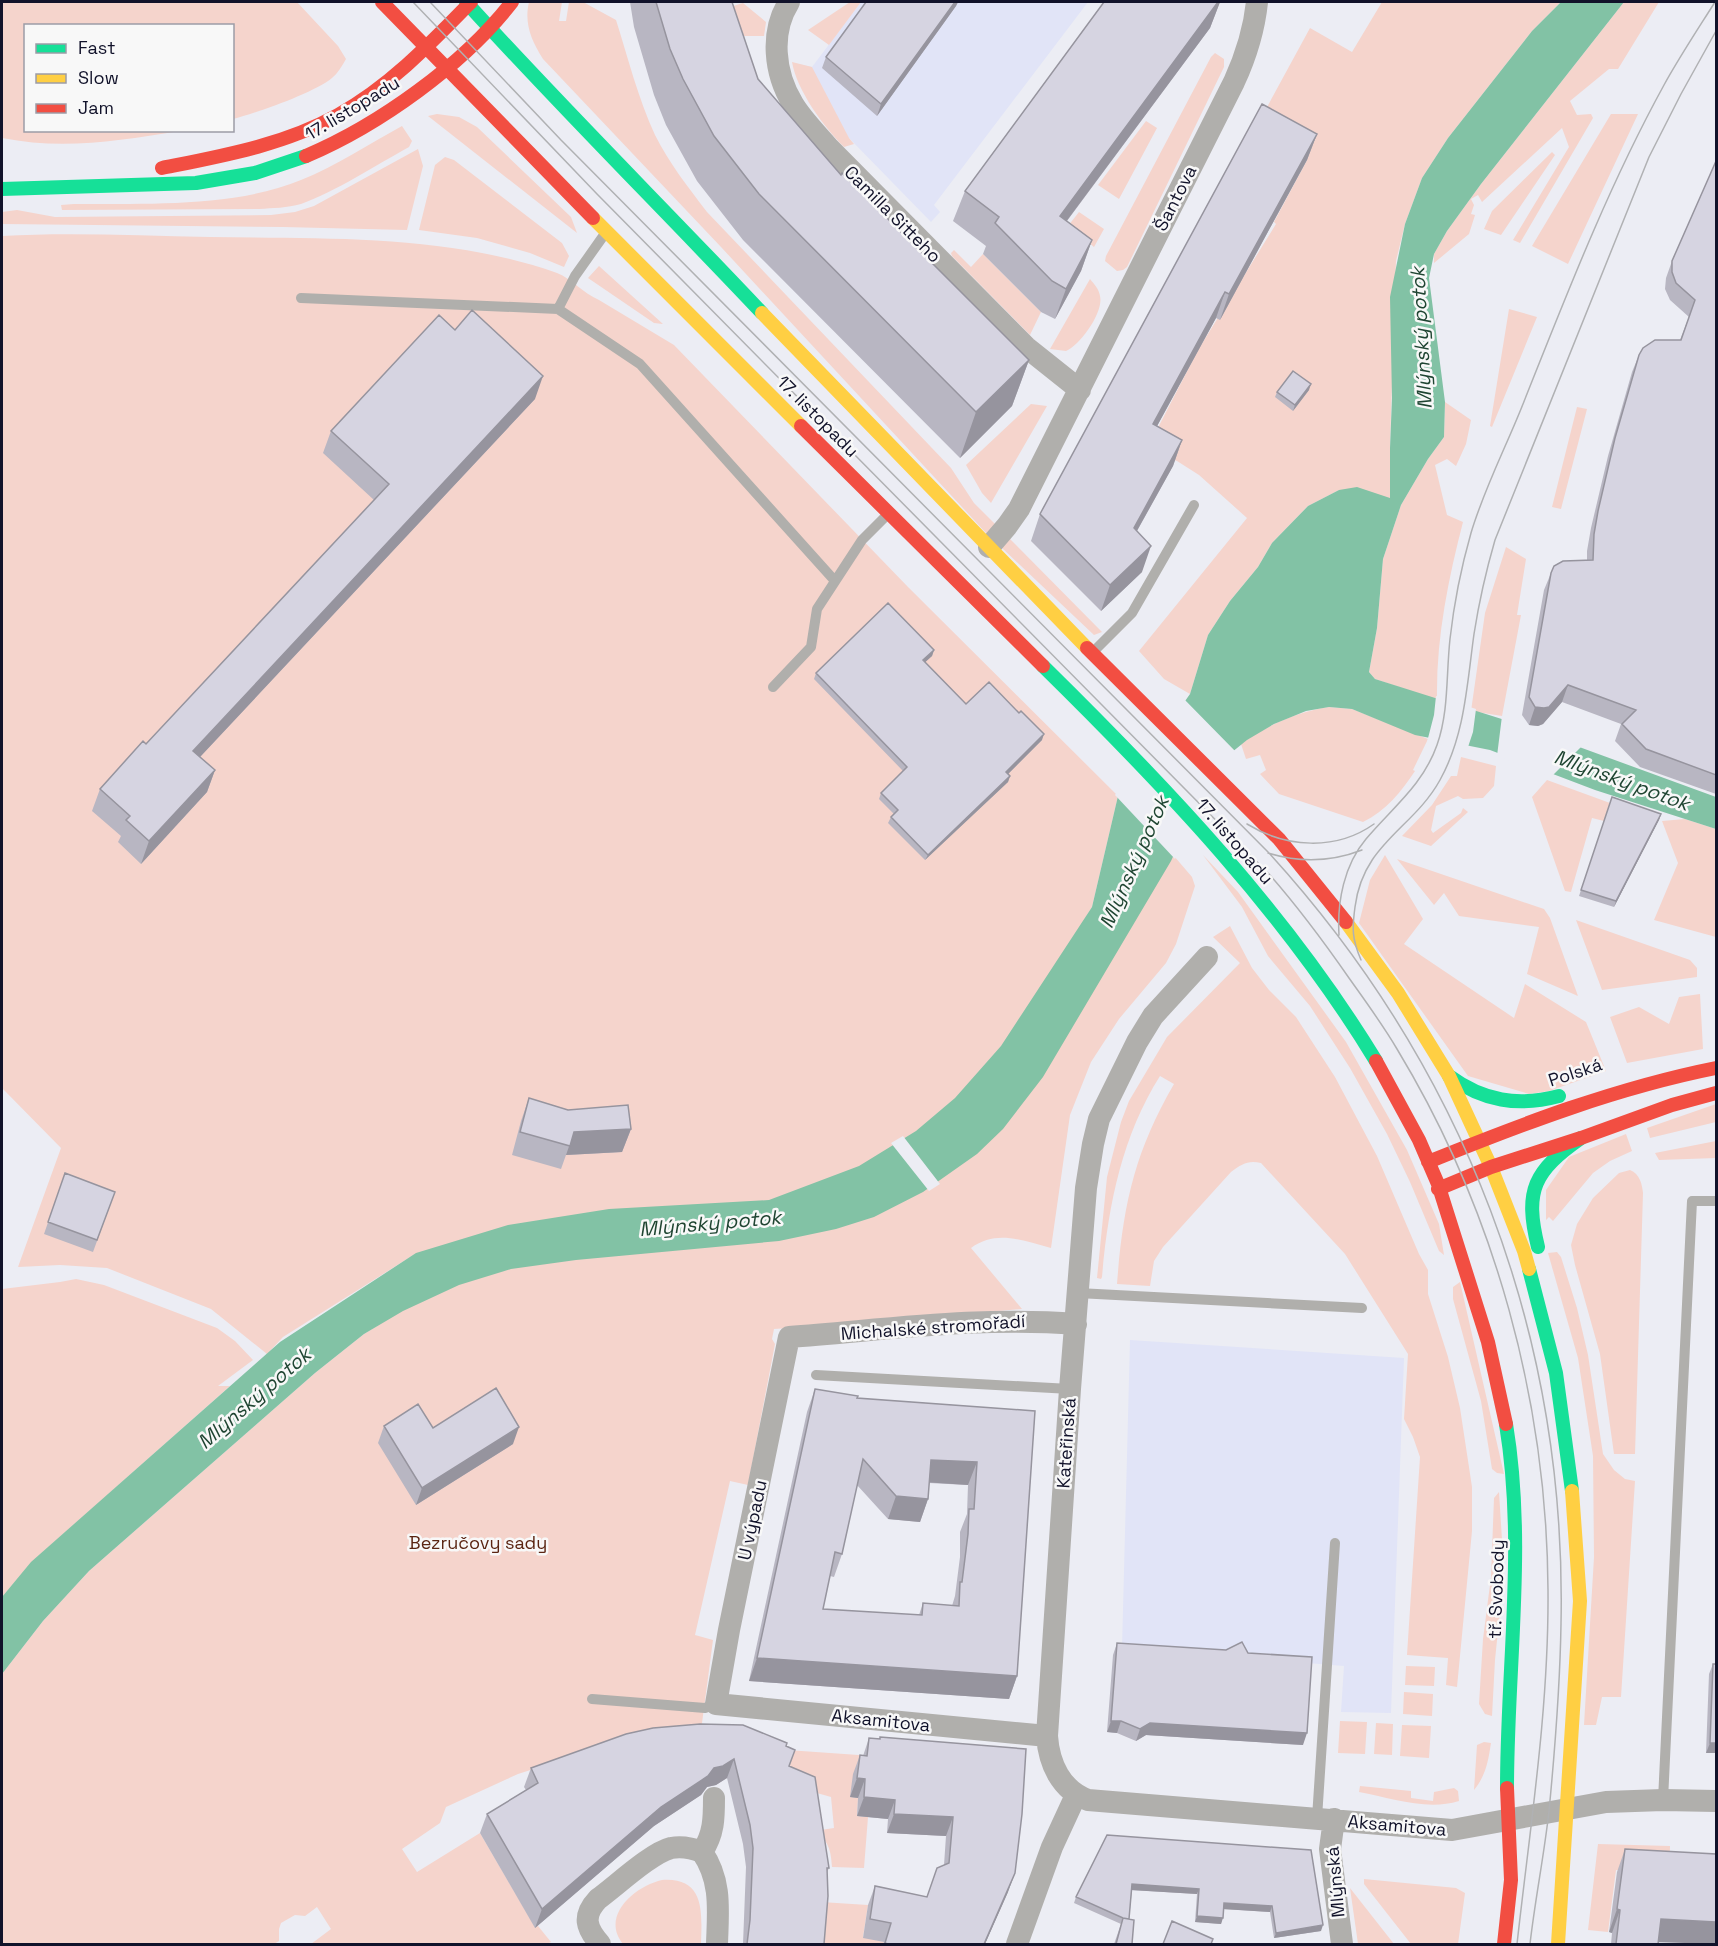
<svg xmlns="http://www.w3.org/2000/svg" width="1718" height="1946" viewBox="0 0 1718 1946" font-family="'Space Grotesk',sans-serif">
	<rect width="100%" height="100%" fill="#ecedf4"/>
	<path fill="#e1e4f7" d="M861,2H1088L934,205L940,212L931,222L849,138L840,136L794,63L812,67Z
		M1130,1340L1404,1358L1391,1713L1341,1712L1344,1666L1122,1648Z"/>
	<path fill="#f5d4cc" d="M2,2H297L338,46L346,59C342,66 338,73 332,78C314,93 256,113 233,119L232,26H26V130L179,131C119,141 62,150 2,138Z
		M529,2H562L559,21H566L569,2H583L616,20C628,58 638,98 655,135C669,163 688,187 707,212L951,468L974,503L995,524L987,534L721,247L543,59C531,40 524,23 529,2Z
		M850,2H861L829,45L808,30Z
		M1382,2H1561L1532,31L1448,138L1422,178L1405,224L1396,261L1390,446V499L1339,490L1308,506L1272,543L1258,567L1230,601L1208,635L1190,694L1164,679L1139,651L1247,518L1199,475L1177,461L1146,451L1198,350L1276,224L1274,222L1307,160L1254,131L1310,28L1352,52Z
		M1624,2H1659L1618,69H1609L1570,101L1577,115L1591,114L1593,118L1520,243L1513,240L1569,147L1562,128L1482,202L1478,195L1471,199L1474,205L1471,214L1475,215L1469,234L1434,263V254L1447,231L1481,184Z
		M743,3L766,22L764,36H743L745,71L761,112L775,104L780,113L766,122L787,153L802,170L815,158L822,166L810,178L842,211L855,199L862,205L847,221L821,196L754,118L717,11Z
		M1215,53L1224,59V67L1127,267L1123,270L1117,271L1105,261L1106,256L1211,57Z
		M792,62L812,67L849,138L854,144L844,147C824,127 797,91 792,62Z
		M437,114L459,117L477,127L571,217L577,233L428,116Z
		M1611,114H1638L1568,264L1532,246Z
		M1146,121L1157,128L1119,199L1098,185Z
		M402,126L412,141L409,147C376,165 335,192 301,204C287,208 273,208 259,209L62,210L61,205L74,204C146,203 233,208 301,180C336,166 369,144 402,126Z
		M418,149L423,166L407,230L283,227L2,224V212L17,210L55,217L271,215L295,212L314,206Z
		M1552,152L1555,155L1501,235L1484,229L1492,211Z
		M445,157L454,160L562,243L569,256L564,267L530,253L477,238L419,230L435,165Z
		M1079,212L1104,229L1094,247L1068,226Z
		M2,236C71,232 141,236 210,237C325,239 447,234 557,273C572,279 583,293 599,300L674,345L908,587L1118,796L1092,907L1084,920L1174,856L1192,877L1195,886L1176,944L1166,963L1119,1019L1091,1062L1070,1115L1051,1248C1023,1241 997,1229 971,1248L1022,1309L867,1323L774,1329L772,1339L775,1344L748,1485L730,1481L695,1635L713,1640L702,1723L693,1743L571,1757L518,1774L446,1807L440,1823L402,1849L417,1872L480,1833L535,1927L538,1926L551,1942L547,1944H311L331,1929L317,1907L305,1916L295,1915L281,1923L279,1929V1941L274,1944H2V1674L43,1621L89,1571L315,1373L364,1334L377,1326L415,1254L283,1337L267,1354L211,1309L107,1268L60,1265L18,1267L61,1148L2,1088Z
		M954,250L971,267L983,254L1041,312L1030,335L952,256L951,253Z
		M599,266L663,324L654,323L588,278Z
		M1090,279C1094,284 1099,289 1100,296C1104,312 1080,345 1066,351L1050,349Z
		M1509,309L1537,317L1492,427L1490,426Z
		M1445,402L1471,420L1466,444L1456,466L1447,459L1435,465L1447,515L1463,522C1448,580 1436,639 1437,700L1375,679L1369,672L1377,628L1383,559L1401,505L1428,459L1444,437Z
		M1031,404L1047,406L991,503L982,493L966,465Z
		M1577,407L1587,409L1561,509L1552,507Z
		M1010,539L1102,632L1094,635L1002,548Z
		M1506,547L1526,559L1517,615H1521L1502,716L1471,711L1485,613Z
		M1329,707L1352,709L1428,739L1413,770L1415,771C1401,792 1386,811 1363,822L1279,794L1260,774L1266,770L1260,755L1246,759L1241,744C1267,725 1297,712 1329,707Z
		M1461,757L1496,766L1494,786L1483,798L1463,799L1458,796L1436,806L1431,830L1433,833L1461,813L1463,808L1468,812L1431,846L1402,836L1432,805L1451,776H1457Z
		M1547,780L1610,803L1604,821L1592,818L1571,892L1565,891L1532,797Z
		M1685,819L1716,829V937L1654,920L1678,863L1662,821Z
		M1203,855L1238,892L1346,1042L1407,1150L1439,1224L1444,1255L1439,1251L1410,1182L1387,1134L1350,1068L1310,1006L1268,956L1242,907Z
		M1385,855L1423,919L1404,944L1514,1018L1525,984L1586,1022L1606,1071L1549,1091L1529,1094L1468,1076L1359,923L1370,880Z
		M1397,859L1544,909L1550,918L1578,996L1527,974L1539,927L1459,916L1444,893L1434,905Z
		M1576,920L1690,960L1697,968V977L1602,990Z
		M1230,926L1252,968L1269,990L1296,1017L1335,1077L1377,1156L1419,1254L1428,1270V1294L1448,1357L1460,1408L1472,1487V1531L1457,1687L1446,1685L1448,1658L1407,1655L1420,1457L1413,1437L1404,1419L1408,1354L1345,1254L1261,1163C1248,1160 1242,1164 1231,1172L1163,1247L1154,1261L1150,1286L1117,1284C1123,1206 1134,1153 1174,1084L1160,1076C1122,1136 1108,1206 1102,1277L1101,1279L1097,1278L1107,1177L1121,1122L1129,1101L1167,1037L1240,963L1213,937Z
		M1700,994L1703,1049L1627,1063L1610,1017L1639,1007L1669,1024L1679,997Z
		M1716,1104V1122L1650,1138L1647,1128Z
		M1626,1134L1632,1151L1610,1161L1593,1173L1553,1221L1549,1217L1546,1220V1190L1569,1157Z
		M1716,1141V1158L1659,1160L1655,1153Z
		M1630,1170C1640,1174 1642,1184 1643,1193L1635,1454H1614L1600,1354L1575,1265L1571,1245L1577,1224L1593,1198L1619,1173Z
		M1557,1252L1561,1257L1577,1308L1588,1355L1603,1454L1614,1470L1625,1479L1635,1481L1621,1697H1602L1596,1725H1584L1594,1557L1593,1456L1578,1358L1548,1253Z
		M76,1279L104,1285L217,1328L235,1341L253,1360L218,1386H230L33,1561L2,1597V1289L60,1282Z
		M1460,1282L1504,1474L1497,1473L1492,1469L1481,1401L1453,1299V1287Z
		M1499,1492L1504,1572L1495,1660L1492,1716L1485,1714L1479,1704L1483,1639L1491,1577L1494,1498Z
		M1406,1666L1435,1667L1434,1686L1405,1685Z
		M1404,1692L1433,1694L1432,1716L1403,1714Z
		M1340,1721L1367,1722L1365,1754L1338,1753Z
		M1376,1723L1393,1724L1392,1755L1374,1754Z
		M1402,1725L1431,1726L1429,1758L1400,1756Z
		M1484,1742L1491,1743C1488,1762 1486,1775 1474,1790L1477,1745Z
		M745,1747L873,1756L851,1797L858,1798L857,1816L868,1817L864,1868L832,1867C831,1851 829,1840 814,1831L834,1828L831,1797L817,1793Z
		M1360,1786L1411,1791V1798L1433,1801L1434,1792L1454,1788L1458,1791L1459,1801C1427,1811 1391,1798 1359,1792Z
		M1598,1844L1670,1846L1669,1873L1616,1870L1608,1932L1588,1930Z
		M1364,1879L1456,1888L1465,1893L1458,1944H1411L1364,1884Z
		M662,1880C705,1877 702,1912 701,1944H623C600,1916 635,1886 662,1880Z
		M1350,1888L1394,1944H1358Z
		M821,1902L868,1905L863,1937L884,1942L883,1944H819Z"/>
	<path fill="#82c2a5" d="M1561,2H1624L1481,184L1447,231L1434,254L1429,278L1445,402L1444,437L1428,459L1401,505L1383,559L1377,628L1369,672L1375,679L1508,721L1716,797V829L1595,790L1490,750L1415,735L1352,709L1329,707L1306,711L1274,724L1247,740L1216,765L1171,861L1043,1077L1003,1129L977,1154L923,1192L874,1217L836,1229L779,1241L576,1260L511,1269L459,1285L403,1311L364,1334L315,1373L89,1571L43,1621L2,1674V1597L31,1562L280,1342L416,1253L508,1225L609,1209L769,1200L859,1166L916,1131L955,1098L1001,1046L1092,907L1118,796L1190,694L1208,635L1230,601L1258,567L1272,543L1308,506L1339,490L1357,487L1390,498V448L1392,398L1390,297L1405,224L1422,178L1448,138L1532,31Z"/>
	<path fill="#ecedf4" d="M1436,696L1476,709L1473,732L1467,750L1427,742L1434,715Z
		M1183,698L1236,752L1219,767L1175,859L1115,795Z
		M1502,716L1509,719L1583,745L1551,777L1497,756Z
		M903,1136L940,1184L929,1191L891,1143Z"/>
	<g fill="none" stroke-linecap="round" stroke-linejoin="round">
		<path stroke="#b0afac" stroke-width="10" d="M301,298L558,309L640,364L835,581
			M558,309L575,276L604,235
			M1093,652L1132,613L1194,505
			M773,687L811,647L817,609L862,540L888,514
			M1078,1293L1362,1308
			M816,1375L1070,1389
			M592,1699L705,1708L716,1704
			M1663,1800L1692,1201H1716
			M1317,1818L1335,1543"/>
		<path stroke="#b0afac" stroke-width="22" d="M789,2C770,32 774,73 793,104C802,119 816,133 828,147L1026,347L1080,390
			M989,547L1007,526L1019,509L1234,82C1246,56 1254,31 1257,2
			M1207,957L1153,1016L1137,1042L1099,1119L1093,1144L1086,1188L1070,1389L1047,1736C1049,1764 1061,1790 1088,1800L1452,1830L1606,1802L1663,1800L1716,1801
			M1047,1736L716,1704L729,1630L789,1337C884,1330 981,1316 1076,1324
			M1334,1819L1330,1849L1342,1944
			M702,1852C714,1834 714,1818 714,1798
			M600,1944C586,1928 582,1916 598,1899C616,1886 651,1853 671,1848C682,1846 692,1848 702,1852C722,1881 718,1911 717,1944
			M1017,1944L1052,1847L1076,1795"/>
		<path stroke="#16e098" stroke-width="14" d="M466,2C562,108 664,209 762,313
			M2,189L196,183L255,173L306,156
			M1043,666C1166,787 1286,913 1376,1061
			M1449,1076C1483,1101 1518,1107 1559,1096
			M1538,1247C1524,1190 1534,1171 1581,1138
			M1529,1269L1556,1373L1572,1491
			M1506,1424C1526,1545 1507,1666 1507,1788"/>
		<path stroke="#ffcf43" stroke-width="14" d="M593,218L801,426
			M762,313L1087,648
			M1346,922L1398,993L1449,1076L1491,1167L1524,1251L1529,1269
			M1558,1944L1580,1601L1572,1491"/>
		<path stroke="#f24e42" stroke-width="14" d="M382,2L593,218
			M306,156C379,125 463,65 512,2
			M162,168C222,156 284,145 338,115C389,87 431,43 471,2
			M801,426L1043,666
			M1087,648L1279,839L1346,922
			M1376,1061L1419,1140L1438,1184L1488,1342L1506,1424
			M1428,1162C1522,1124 1616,1088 1716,1068
			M1438,1189L1491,1167L1581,1138L1672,1105L1716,1093
			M1504,1944L1511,1880L1507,1788"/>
		<path stroke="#b0b1b3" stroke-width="1.5" d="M413,2L597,194L1269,874C1298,907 1324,942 1349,978C1366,1002 1383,1025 1397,1049C1495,1211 1547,1401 1548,1590C1549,1709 1530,1827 1517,1944
			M430,2L561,140L1269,853C1464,1067 1567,1334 1561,1624C1560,1686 1555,1749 1549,1811C1544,1856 1535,1900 1530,1944
			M1247,824C1286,848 1336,851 1374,824
			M1268,853C1300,863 1331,862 1362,850
			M1339,935C1337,902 1344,865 1366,839C1392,808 1423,785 1437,745C1449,711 1446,675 1450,639C1454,603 1461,568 1471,533C1484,489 1506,447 1523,404C1566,296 1608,187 1664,85C1680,56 1698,29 1715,2
			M1361,960C1352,939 1352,929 1355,907C1363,843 1413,829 1440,780C1465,735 1467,684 1474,634C1479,602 1486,571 1495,540L1649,157L1681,94L1716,31"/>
	</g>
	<path fill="#b8b6c2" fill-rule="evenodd" d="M630,2H732L758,79L841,175L1029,360L1012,406L960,458L743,240L697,181L666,125L654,95L634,27Z
		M866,2H958L956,6L877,116L822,68L826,57Z
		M1104,2H1220L1210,28L1067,221L1092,240L1081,271L1055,319L1041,312L983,254L986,246L953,221L965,191Z
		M1317,134L1307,160L1220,320L1216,318L1157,426L1182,440L1173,466L1137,531L1142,572L1101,611L1031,541L1040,514Z
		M1716,161V794L1640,767L1615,741L1621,724L1562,702L1543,724L1538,726L1529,725L1522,715L1544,590L1551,573L1587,561V551L1591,528L1608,456L1632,372L1639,355L1680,340L1689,317L1670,300L1665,289L1666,278L1672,261Z
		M1309,390L1293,411L1275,397L1277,392Z
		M535,399L200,757L215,770L207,792L141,864L118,842L121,836L92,811L100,789L146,744L374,500L323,453L331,431Z
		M934,650L932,656L925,662L966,704L1042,740L1008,774L1010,776L1008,782L925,860L888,823L891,817L894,814L879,799L881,793L903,771L814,679L816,673Z
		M1612,797L1661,814L1659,820L1614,907L1579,896Z
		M529,1098L631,1129L622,1152L566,1155L561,1169L512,1155L521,1121Z
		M65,1173L115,1192L93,1252L44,1234Z
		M815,1389L857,1398L1035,1411L1017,1676L1009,1699L749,1681L807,1412ZM929,1483L968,1485L967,1514L960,1532V1557L955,1596L952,1606L923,1603L919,1615L823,1609L830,1576L834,1577L842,1554L857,1485L888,1519L920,1522L928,1499Z
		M384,1426L513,1444L416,1505L378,1443Z
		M1117,1643L1303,1745L1146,1735L1136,1741L1117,1733L1107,1732L1113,1655Z
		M1713,1664H1716V1753H1706L1709,1674Z
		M869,1738L1026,1749L1008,1892L985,1944H883L884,1942L863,1938L868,1905L875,1886L927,1897L944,1865L946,1836L887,1833L888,1819L857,1816L858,1798L850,1797L853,1774L860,1755L863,1756Z
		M786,1746L789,1766L829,1868L827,1872L824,1944H743L746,1867L743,1844L727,1778L716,1785L707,1787L701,1795L654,1826L535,1928L480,1833L487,1814L526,1790L524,1787L531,1768Z
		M1625,1849L1659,1942L1658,1944H1611L1612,1933L1609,1932L1617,1872Z
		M1311,1850L1321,1931L1274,1938L1270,1912L1224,1909L1221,1924L1195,1922L1197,1894L1132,1890L1129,1919L1132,1944H1114L1121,1924L1074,1903L1076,1897Z"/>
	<path fill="#96949e" d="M955,2H958L956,6L877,116L881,104Z
		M1218,2H1220L1210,28L1048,246L1060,216Z
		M1317,134L1307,160L1220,320L1229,294Z
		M1092,240L1081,271L1055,319L1066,289Z
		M1225,292L1216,318L1144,450L1153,424Z
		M1029,360L1012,406L960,458L976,412Z
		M543,376L535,399L185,773L193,751Z
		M1311,384L1309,390L1293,411L1295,405Z
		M1182,440L1173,466L1124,554L1134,528Z
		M1151,546L1142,572L1101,611L1110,585Z
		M934,650L932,656L921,666L923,660Z
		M1568,685L1562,702L1543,724L1538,726L1529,725L1535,707Z
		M1044,734L1042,740L1004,778L1006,772Z
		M215,770L207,792L141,864L149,841Z
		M1010,776L1008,782L925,860L928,855Z
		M1661,814L1659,820L1614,907L1616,901Z
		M631,1129L622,1152L566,1155L574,1132Z
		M519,1427L513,1444L416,1505L422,1488Z
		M931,1460L977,1462L968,1485L923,1482Z
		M896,1496L928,1499L920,1522L888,1519Z
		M757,1658L1017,1676L1009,1699L749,1681Z
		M1111,1721H1121L1117,1733L1107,1732Z
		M1150,1723L1307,1733L1303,1745L1146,1735L1136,1741L1140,1729Z
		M1710,1743H1716V1753H1706Z
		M734,1759L727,1778L716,1785L707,1787L701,1795L654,1826L535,1928L542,1909L661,1807L714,1768Z
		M857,1778L865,1779L858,1798L850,1797Z
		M864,1797L895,1800L888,1819L857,1816Z
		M894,1814L953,1817L946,1836L887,1833Z
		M1015,1873L1008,1892L985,1944H984Z
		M1132,1884L1199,1889L1197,1894L1130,1890Z
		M1224,1903L1272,1906L1270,1912L1222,1909Z
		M1617,1909L1620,1910L1612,1933L1609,1932Z
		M1197,1916L1223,1918L1221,1924L1195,1922Z
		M1661,1919L1716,1922V1944L1653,1942Z
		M1323,1925L1321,1931L1274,1938L1276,1933Z"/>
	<path fill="#d6d4e1" stroke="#96949e" stroke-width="1.5" fill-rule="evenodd" d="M656,2H732L758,79L841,175L842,173L1029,360L976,412L759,194L714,136L683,79L670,49Z
		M866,2H955L881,104L826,57Z
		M1104,2H1218L1060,216L1092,240L1066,289L1052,281L995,223L999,217L965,191Z
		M1262,104L1317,134L1229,294L1225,292L1153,424L1182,440L1134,528L1151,546L1110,585L1040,514Z
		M1716,161V775L1646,749L1622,724L1636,710L1568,685L1549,707L1544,708L1535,707L1529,697L1551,573L1554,566L1563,561L1593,560L1594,534L1598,511L1615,438L1639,355L1643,348L1655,340H1681L1695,300L1676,283L1672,272V261L1709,177Z
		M472,310L543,376L193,751L215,770L149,841L126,820L130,816L100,789L143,741L146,744L389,484L331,431L439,315L455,330Z
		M1293,371L1311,384L1295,405L1277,392Z
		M888,603L934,650L923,660L966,704L989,682L1019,713L1021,711L1044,734L1006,772L1010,776L928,855L891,817L898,810L881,793L907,767L816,673Z
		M1612,797L1661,814L1616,901L1581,890Z
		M529,1098L568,1110L628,1105L631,1129L574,1132L570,1146L520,1132Z
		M65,1173L115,1192L97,1240L48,1222Z
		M496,1388L519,1427L422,1488L384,1426L418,1404L433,1428Z
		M815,1389L858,1396L857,1398L1035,1411L1017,1676L757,1658ZM863,1459L896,1496L928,1499L931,1460L977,1462L974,1509H969L968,1534L962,1582H960L959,1606L923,1603L922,1615L823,1609L835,1552L842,1554Z
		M1242,1642L1248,1653L1312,1657L1307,1733L1150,1723L1140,1729L1121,1721H1111L1117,1643L1226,1650Z
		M1713,1664H1716V1743H1710Z
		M700,1724L743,1725L787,1743L786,1746L795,1750L789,1766L815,1777L829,1868H827L828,1896L824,1944H747L750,1920L753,1848L750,1825L734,1759L723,1766L714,1768L708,1776L661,1807L542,1909L487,1814L538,1783L531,1768L626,1734L653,1728Z
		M880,1737L1026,1749L1022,1814L1015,1873L984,1944H888L885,1943L891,1923L870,1919L875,1886L927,1897L937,1868L949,1863L953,1817L894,1814L895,1800L864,1797L865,1779L857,1778L860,1755L867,1756L869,1738L880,1739Z
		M1107,1835L1311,1850L1323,1925L1276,1933L1272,1906L1224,1903L1223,1918L1197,1916L1199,1889L1132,1884L1129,1919L1123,1918L1076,1897Z
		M1625,1849L1716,1854V1922L1661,1919L1658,1944H1616L1620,1910L1617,1909Z
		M1123,1918L1134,1920L1132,1944H1116Z
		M1172,1921L1213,1939L1211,1944H1163Z"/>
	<g text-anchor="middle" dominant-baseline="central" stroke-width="5" stroke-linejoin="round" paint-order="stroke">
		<g font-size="18" fill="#11122a" stroke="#f8f8f8">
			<text transform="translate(352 108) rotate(-31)">17. listopadu</text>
			<text transform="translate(1175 198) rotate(-63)">Šantova</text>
			<text transform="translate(893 214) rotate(45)">Camilla Sitteho</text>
			<text transform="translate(818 416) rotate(45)">17. listopadu</text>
			<text transform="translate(1235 841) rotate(49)">17. listopadu</text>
			<text transform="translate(1575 1072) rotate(-18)">Polská</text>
			<text transform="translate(933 1327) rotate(-4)">Michalské stromořadí</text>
			<text transform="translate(1066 1443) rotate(-86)">Kateřinská</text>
			<text transform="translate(752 1520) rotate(-78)">U výpadu</text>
			<text transform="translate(1496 1589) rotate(-88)">tř. Svobody</text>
			<text transform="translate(881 1720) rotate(6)">Aksamitova</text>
			<text transform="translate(1397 1825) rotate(5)">Aksamitova</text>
			<text transform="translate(1335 1882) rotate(-95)">Mlýnská</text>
		</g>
		<g font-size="18" fill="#5b2512" stroke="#f8f8f8">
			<text x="478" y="1542">Bezručovy sady</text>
		</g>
		<g font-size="20" font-style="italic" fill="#1f4532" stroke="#f8f8f8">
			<text transform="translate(1421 338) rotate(-93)">Mlýnský potok</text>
			<text transform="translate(1622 780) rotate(20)">Mlýnský potok</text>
			<text transform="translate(1134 862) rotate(-66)">Mlýnský potok</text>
			<text transform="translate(710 1223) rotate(-5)">Mlýnský potok</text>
			<text transform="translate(254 1398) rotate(-41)">Mlýnský potok</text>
		</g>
	</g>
	<rect width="1718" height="1946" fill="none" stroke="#11122a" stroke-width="6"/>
	<rect x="24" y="24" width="210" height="108" fill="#f8f8f8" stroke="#9c9ca6" stroke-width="1.5"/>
	<rect x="36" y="44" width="30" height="9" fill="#16e098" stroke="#9c9ca6" stroke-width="1.5"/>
	<text x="78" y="54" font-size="18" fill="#11122a">Fast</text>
	<rect x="36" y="74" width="30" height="9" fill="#ffcf43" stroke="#9c9ca6" stroke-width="1.5"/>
	<text x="78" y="84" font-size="18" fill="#11122a">Slow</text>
	<rect x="36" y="104" width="30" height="9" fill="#f24e42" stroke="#9c9ca6" stroke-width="1.5"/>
	<text x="78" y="114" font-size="18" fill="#11122a">Jam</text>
</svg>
